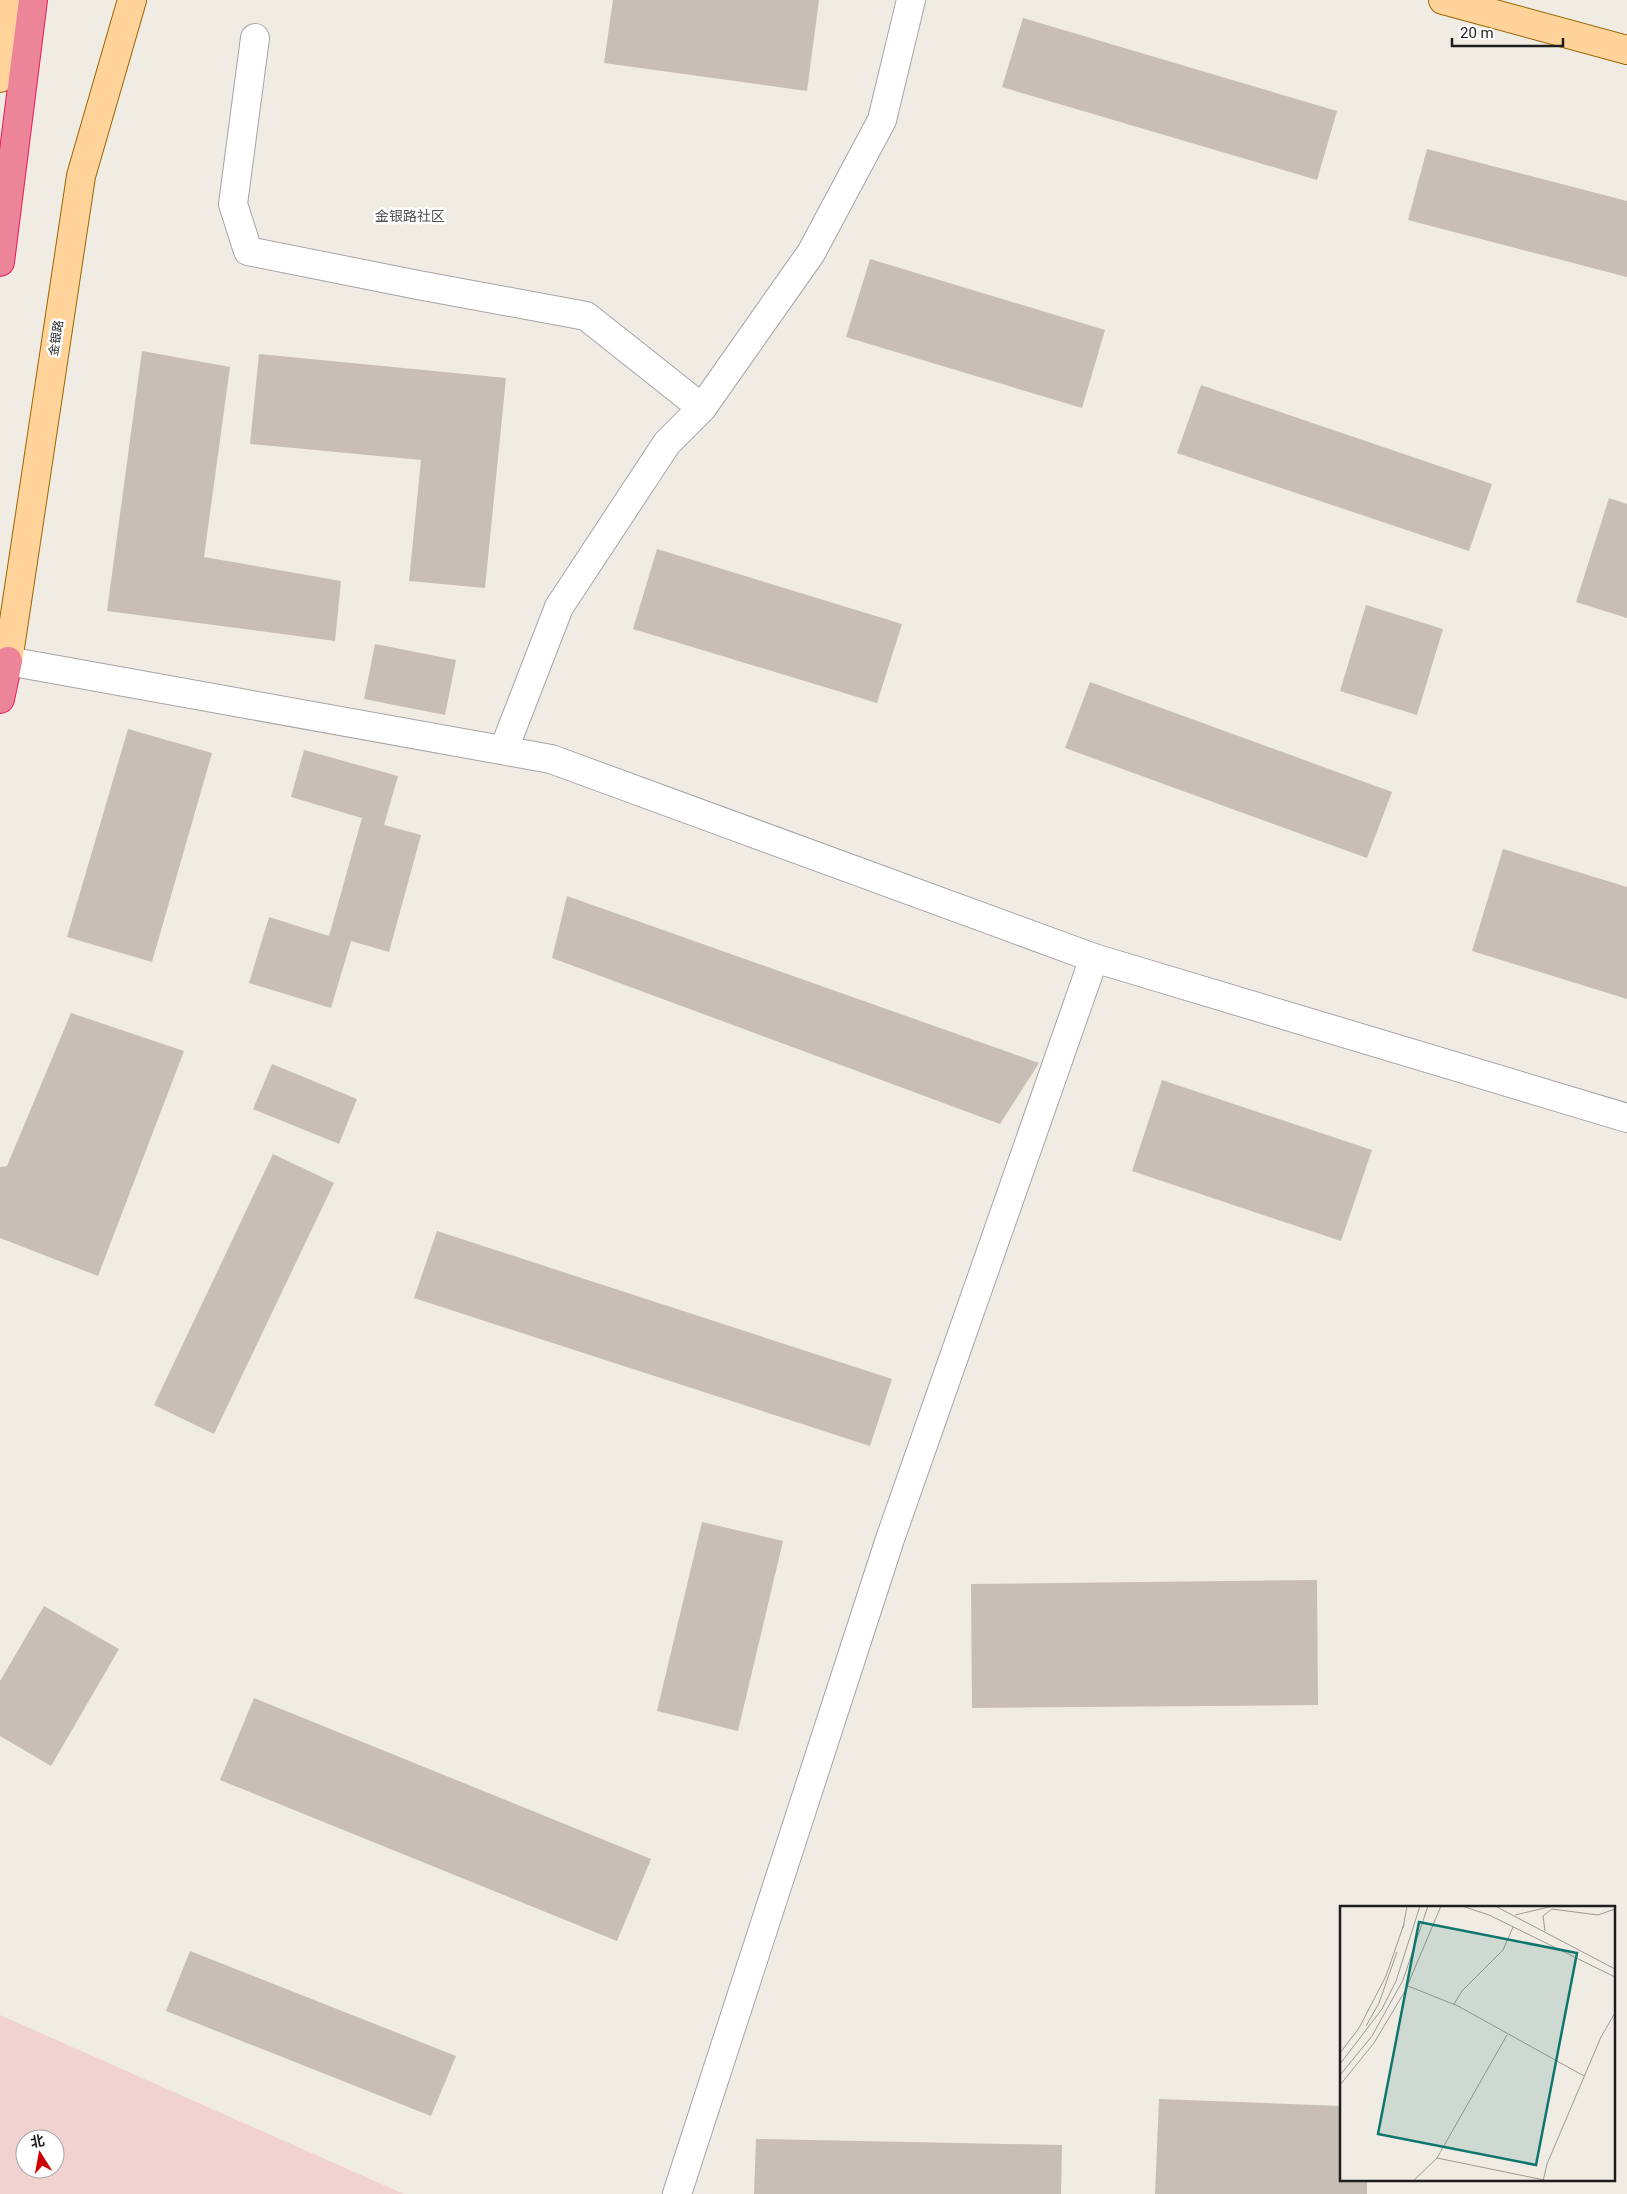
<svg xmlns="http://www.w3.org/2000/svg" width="1627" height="2194" viewBox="0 0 1627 2194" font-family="Roboto,'Noto Sans SC',sans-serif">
	<rect width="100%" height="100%" fill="#f0ece3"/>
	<path fill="#f2d2d1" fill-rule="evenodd" d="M0,2015L404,2194H0ZM25,2139H55V2169H25Z"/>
	<path fill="#c8beb6" d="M613,0H819L807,91L604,63Z
		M1023,18L1337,111L1317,180L1002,87Z
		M1427,149L1627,201V277L1408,220Z
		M870,259L1105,330L1082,408L846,337Z
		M142,351L230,367L204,557L341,581L335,641L107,611Z
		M259,354L506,378L485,588L409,581L421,460L250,444Z
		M1201,385L1492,484L1469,551L1177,453Z
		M1609,498L1627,504V618L1576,602Z
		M657,549L902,624L877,703L633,629Z
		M1366,605L1443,629L1417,715L1340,691Z
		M375,644L456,660L445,715L364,699Z
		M1090,682L1392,792L1367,858L1065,748Z
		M128,729L212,753L152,962L67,937Z
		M304,750L398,776L384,825L421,835L389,952L351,941L331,1008L249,983L269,917L329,936L362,818L291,797Z
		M1503,849L1627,887V999L1472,951Z
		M567,896L1039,1063L1000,1124L552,958Z
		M71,1013L184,1051L98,1276L0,1238V1167L7,1166Z
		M272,1064L357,1099L339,1144L253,1109Z
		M1162,1080L1372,1150L1341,1241L1132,1171Z
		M273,1154L334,1183L214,1434L154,1405Z
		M437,1231L892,1379L870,1446L414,1298Z
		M702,1522L783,1541L738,1731L657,1711Z
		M1317,1580L1318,1705L972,1708L971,1584Z
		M44,1606L119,1649L51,1766L0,1736V1681Z
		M254,1698L651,1859L617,1941L220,1780Z
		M190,1951L456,2056L431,2116L166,2011Z
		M1159,2099L1341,2106V2180H1367V2194H1155Z
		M756,2139L1062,2145L1061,2194H754Z"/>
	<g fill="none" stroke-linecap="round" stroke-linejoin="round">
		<defs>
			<path id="minor" d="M255,38L233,204L248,251L418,285L586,316L702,408
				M8,661L551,759L1094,958L1627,1118
				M504,749L559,607L667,443L702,408L811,253L882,120L911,0
				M677,2194L890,1539L1094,958"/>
			<path id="major" d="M1443,0L1627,50
				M0,78L9,0
				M0,679L8,661L81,176L132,0"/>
			<path id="highway" d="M0,262L33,0
				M0,699L8,661"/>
		</defs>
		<use href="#minor" stroke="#a5a5a5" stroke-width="30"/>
		<use href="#major" stroke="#986500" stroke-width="30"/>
		<use href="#highway" stroke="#e7175e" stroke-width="30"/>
		<use href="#minor" stroke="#fff" stroke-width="28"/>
		<use href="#major" stroke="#ffd399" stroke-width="28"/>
		<use href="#highway" stroke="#ed8598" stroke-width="28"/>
	</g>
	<g text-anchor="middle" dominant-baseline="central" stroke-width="5" stroke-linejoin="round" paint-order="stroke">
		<g font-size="12" fill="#1e1e1e" stroke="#fff">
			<text transform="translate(56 338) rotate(-81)">金银路</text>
		</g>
		<g font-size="14" fill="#515151" stroke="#fff">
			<text x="410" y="216">金银路社区</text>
		</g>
	</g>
	<g transform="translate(1340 1906)">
		<rect width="275" height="275" fill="#f0ece3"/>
		<path fill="none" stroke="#9c9a94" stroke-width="1" d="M122,0L149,9L275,71M155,0L275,63M175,9L213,0M63,22L67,0M205,25L203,10L212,3L258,9L275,3M68,80L118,100L244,170M66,83L101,0M114,98L122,85L163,44L173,21M26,120L39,97L57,46M0,147L19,122L46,70L64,18M0,158L42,103L56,75L80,0M0,169L32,130L63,74L88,0M0,179L34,137L68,80M97,252L209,275M73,275L97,252L167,129M203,275L207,258L261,131L275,107"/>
		<path fill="#0f766e" fill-opacity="0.15" stroke="#0f766e" stroke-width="2.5" d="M79,16L237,47L196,259L38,228Z"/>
		<rect width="275" height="275" fill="none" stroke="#1e1e1e" stroke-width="2.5"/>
	</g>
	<g transform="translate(40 2154) rotate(349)"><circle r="24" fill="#ffffff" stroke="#a5a5a5"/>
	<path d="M0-4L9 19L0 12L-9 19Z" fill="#cc0000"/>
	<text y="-8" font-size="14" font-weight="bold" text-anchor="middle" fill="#1e1e1e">北</text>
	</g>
	<path d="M1452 38v8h111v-8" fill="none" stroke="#1e1e1e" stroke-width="2.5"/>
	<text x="1460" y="38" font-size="15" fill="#1e1e1e" stroke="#ffffff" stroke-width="4" paint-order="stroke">20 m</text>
</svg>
